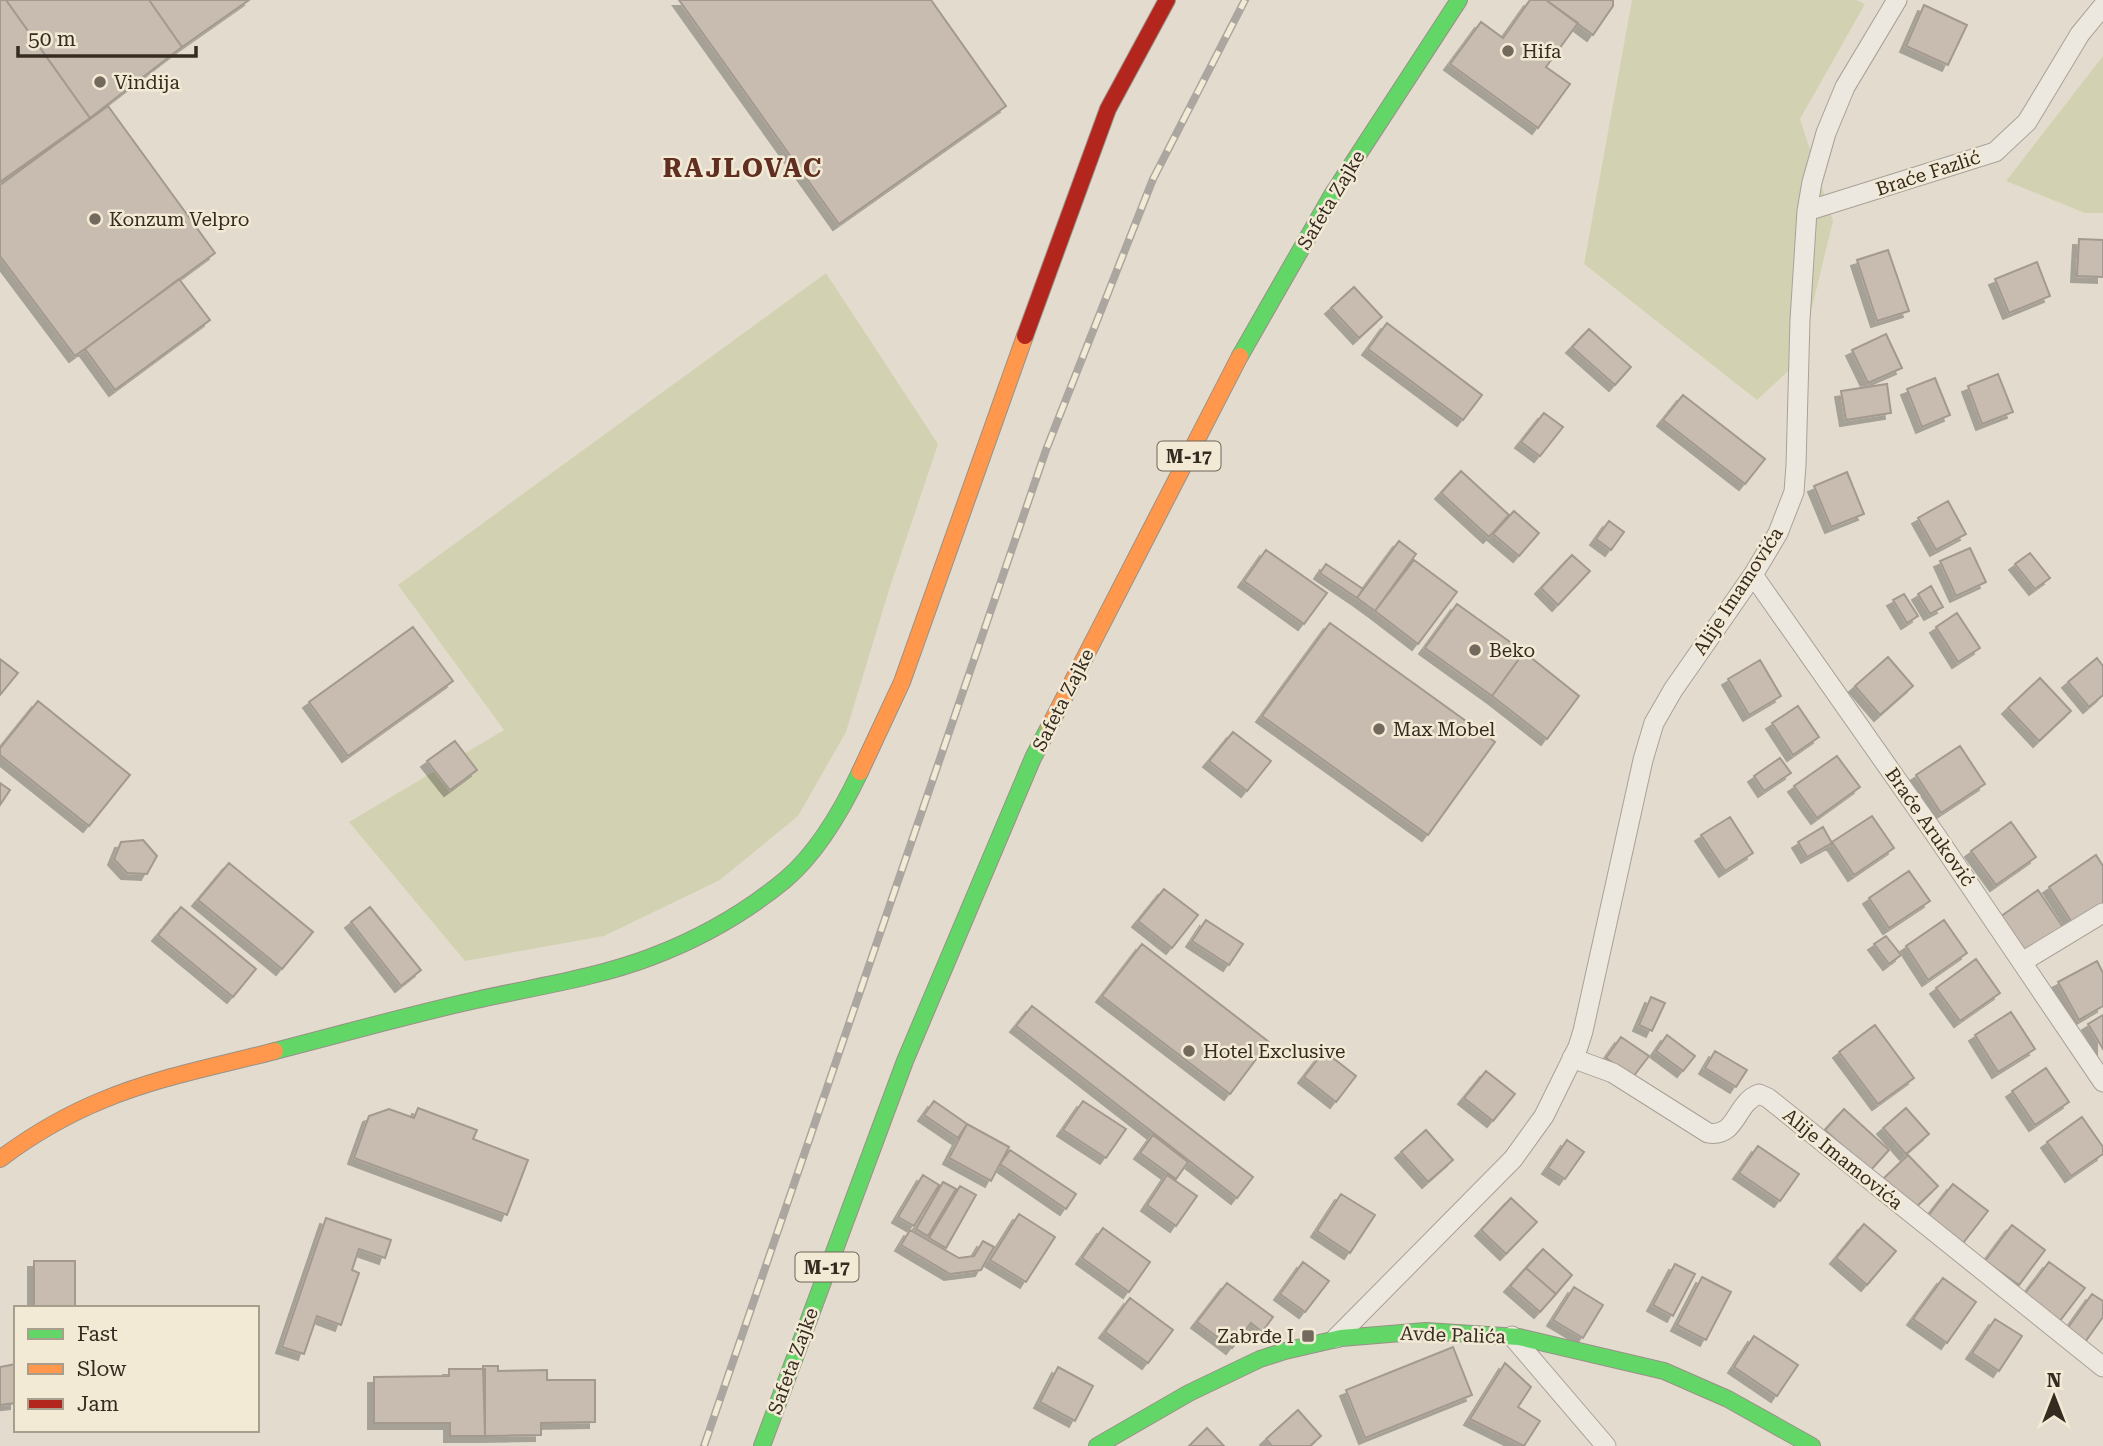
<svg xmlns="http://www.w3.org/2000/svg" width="2103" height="1446" viewBox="0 0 2103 1446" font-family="'Roboto Serif',serif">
	<defs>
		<filter id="shadow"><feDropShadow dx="-6" dy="6" stdDeviation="0" flood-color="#0004"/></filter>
	</defs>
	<rect width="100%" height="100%" fill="#e3dcce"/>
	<path fill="#d2d2b2" d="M1632,0H1856L1865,4L1800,119L1833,221L1799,361L1757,400L1584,264Z
		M2103,56V213H2085L2006,181Z
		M826,273L938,444L889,590L846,732L798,816L720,880L604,936L465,961L349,822L504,730L398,585Z"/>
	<path fill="#c7bcaf" stroke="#a3998e" stroke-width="2" filter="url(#shadow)" d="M0,0H6L90,118L0,182Z
		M6,0H149L182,47L90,118Z
		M149,0H249L182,47Z
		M679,0H931L1006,106L839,224Z
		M1530,0H1546L1578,23L1546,67L1570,84L1538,128L1450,64L1481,22L1503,38Z
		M1546,0H1613V6L1593,35Z
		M1924,5L1967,25L1948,65L1906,46Z
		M108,106L215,253L75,356L0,256V185Z
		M2079,239L2103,240V277L2077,276Z
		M1888,250L1909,311L1877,321L1857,260Z
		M2037,262L2050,296L2009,313L1995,279Z
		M179,279L210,320L115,390L85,349Z
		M1354,287L1382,317L1359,338L1331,308Z
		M1387,323L1482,395L1463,420L1368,349Z
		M1589,329L1631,367L1615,385L1572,347Z
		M1886,334L1902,368L1868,383L1852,350Z
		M1998,374L2013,412L1982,424L1968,386Z
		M1935,378L1950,415L1922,427L1907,389Z
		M1887,384L1891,413L1846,420L1841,391Z
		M1683,395L1765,459L1745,484L1663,420Z
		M1544,413L1563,427L1540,456L1521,442Z
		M1461,471L1509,515L1489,537L1441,493Z
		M1847,472L1864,514L1831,527L1814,486Z
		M1948,501L1966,534L1936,550L1918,518Z
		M1514,511L1539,533L1519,556L1493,534Z
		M1609,521L1624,532L1611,550L1596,539Z
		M1399,541L1416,554L1375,611L1357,598Z
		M1970,548L1986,582L1956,596L1940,561Z
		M1266,550L1327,593L1304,624L1244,581Z
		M2030,553L2050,578L2035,589L2015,564Z
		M1572,555L1590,571L1558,605L1541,588Z
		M1414,560L1457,592L1418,644L1375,611Z
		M1326,564L1363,589L1357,598L1320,573Z
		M1931,586L1943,607L1930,614L1918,594Z
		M1904,594L1918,616L1907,623L1893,600Z
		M1457,604L1524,652L1492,696L1425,648Z
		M1957,613L1980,648L1958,662L1936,627Z
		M1330,623L1495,742L1428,835L1262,716Z
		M413,627L453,681L348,756L309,702Z
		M1524,652L1579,696L1547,739L1492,696Z
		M1888,657L1913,686L1880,715L1855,686Z
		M2097,658L2103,666V695L2089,707L2068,682Z
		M0,659L18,673L0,695Z
		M1760,660L1781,696L1749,715L1728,679Z
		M2040,678L2071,711L2039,741L2008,708Z
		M38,701L130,775L89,826L0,755V748Z
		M1798,706L1819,737L1793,755L1772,723Z
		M1233,732L1271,761L1247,791L1209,761Z
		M455,741L477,770L450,790L427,761Z
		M1960,746L1985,784L1941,813L1916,775Z
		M1837,756L1860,787L1817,818L1794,786Z
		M1780,758L1791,773L1764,791L1754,776Z
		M0,783L10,790L0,805Z
		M1872,816L1894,848L1854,875L1832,842Z
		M1730,817L1753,853L1725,871L1701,835Z
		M2011,822L2036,857L1996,885L1971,851Z
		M1823,827L1832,843L1807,857L1798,842Z
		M143,840L157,856L147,874L127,873L114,859L121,842Z
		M2096,855L2103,866V904L2073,924L2049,887Z
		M229,863L313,932L282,969L198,900Z
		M1909,871L1930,901L1889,928L1869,898Z
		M1164,889L1198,915L1172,948L1138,921Z
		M2038,890L2063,927L2026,953L2000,917Z
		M181,907L256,969L233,997L158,935Z
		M370,907L421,970L401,986L351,922Z
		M1206,920L1243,944L1229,965L1192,941Z
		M1944,920L1967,953L1928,980L1906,946Z
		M1886,936L1901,955L1889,964L1874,944Z
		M1142,944L1269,1042L1230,1094L1102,996Z
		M1976,959L2000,993L1960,1021L1936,988Z
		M2097,961L2103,973V1006L2079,1020L2058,982Z
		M1651,997L1665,1003L1652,1031L1639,1025Z
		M1032,1006L1253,1177L1237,1198L1016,1026Z
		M2011,1012L2035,1049L1998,1072L1975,1035Z
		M2103,1015V1049L2088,1024Z
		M1875,1025L1914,1078L1878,1104L1839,1052Z
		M1667,1035L1695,1056L1683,1071L1656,1051Z
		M1621,1037L1649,1056L1633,1077L1606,1058Z
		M1324,1051L1356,1076L1336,1102L1304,1077Z
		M1715,1051L1747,1070L1736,1087L1705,1068Z
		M2046,1068L2069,1102L2035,1125L2012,1091Z
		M1486,1071L1515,1094L1493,1121L1464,1098Z
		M934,1101L967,1124L958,1138L924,1115Z
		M1083,1101L1126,1129L1106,1158L1063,1130Z
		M418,1108L477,1130L473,1139L528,1160L507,1215L354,1158L369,1116L389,1109L414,1118Z
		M1906,1108L1929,1134L1906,1154L1883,1128Z
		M1844,1109L1889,1150L1870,1171L1825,1130Z
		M2082,1117L2103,1147V1154L2071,1176L2047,1142Z
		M967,1124L1009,1147L991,1181L949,1158Z
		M1426,1130L1453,1160L1428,1182L1401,1152Z
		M1153,1135L1188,1162L1176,1179L1140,1153Z
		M1567,1140L1584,1152L1565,1179L1548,1168Z
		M1758,1146L1799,1174L1780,1201L1739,1173Z
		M1010,1150L1076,1194L1066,1209L1000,1164Z
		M1908,1155L1938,1186L1913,1210L1883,1179Z
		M923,1175L939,1185L914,1226L898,1217Z
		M1167,1175L1197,1196L1176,1226L1147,1205Z
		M943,1182L956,1189L928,1236L916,1229Z
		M1953,1184L1988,1211L1963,1243L1928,1216Z
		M960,1186L976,1195L946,1248L929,1238Z
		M1341,1194L1375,1215L1350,1253L1317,1231Z
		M1511,1198L1537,1222L1506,1254L1481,1230Z
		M1019,1214L1055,1237L1026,1282L990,1260Z
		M326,1218L391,1240L385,1258L359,1249L352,1270L359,1273L341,1325L317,1316L304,1354L282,1347Z
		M1864,1224L1896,1251L1867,1285L1836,1258Z
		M2012,1225L2045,1250L2019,1285L1985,1261Z
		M1103,1228L1150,1262L1129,1292L1082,1258Z
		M910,1230L959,1258L974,1256L983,1241L994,1247L981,1270L950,1274L901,1245Z
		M1543,1249L1572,1275L1556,1294L1526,1268Z
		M34,1261H75V1308H34Z
		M1303,1262L1329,1281L1305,1312L1280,1294Z
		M2049,1262L2085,1288L2056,1326L2020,1300Z
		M1675,1264L1695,1274L1673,1316L1653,1305Z
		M1526,1268L1556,1294L1540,1312L1510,1286Z
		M1702,1277L1731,1292L1706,1340L1677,1325Z
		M1943,1278L1976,1302L1947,1343L1913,1319Z
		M1227,1283L1273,1317L1262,1332L1251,1323L1232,1348L1197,1322Z
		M1574,1287L1603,1305L1583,1338L1553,1320Z
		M2092,1294L2103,1301V1317L2085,1342L2067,1329Z
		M1130,1298L1173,1330L1148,1363L1105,1332Z
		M1995,1319L2022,1336L1999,1371L1972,1353Z
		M1754,1336L1798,1365L1777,1396L1734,1367Z
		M1453,1347L1472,1395L1365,1438L1346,1390Z
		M1505,1363L1531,1387L1518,1407L1540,1421L1524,1446L1470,1419Z
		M16,1364V1403L0,1405V1367Z
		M483,1366H498V1371L547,1370V1380H595V1422L541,1423V1435L485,1436Z
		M1058,1367L1093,1386L1075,1421L1040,1402Z
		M449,1369H485V1436H450V1423H374V1377L449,1376Z
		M1298,1410L1321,1436L1310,1446H1272L1266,1439Z
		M1207,1428L1224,1446H1189Z"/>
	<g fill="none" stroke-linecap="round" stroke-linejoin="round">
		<defs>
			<path id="street" d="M1807,211L1995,152L2027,122L2080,34L2103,6
				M1753,575L1935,834L2103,1082
				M2022,962L2103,913
				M1572,1058L1613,1073L1708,1133C1737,1138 1735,1103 1759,1094L1768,1098L2103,1367
				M1512,1336L1606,1446
				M1336,1338L1513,1159L1544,1116L1578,1047L1583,1031L1643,760L1654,723L1673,690L1753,575L1778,533L1794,492L1796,465L1800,320L1807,211L1812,182L1826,133L1845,87L1897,0"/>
			<path id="fast" d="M1240,356L1332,195L1459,0
				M275,1051C342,1034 408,1015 476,1000C534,987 596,978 651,957C699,939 745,913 785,880C817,853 842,810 860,772
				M762,1446L905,1061L1033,758L1049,727
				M1097,1446L1189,1393L1260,1359L1285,1351L1341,1338L1426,1331L1519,1337L1664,1371L1728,1399L1812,1446"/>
			<path id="slow" d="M1049,727L1240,356
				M860,772L902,682L1025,336
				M0,1159C32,1135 66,1115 103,1100C158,1077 218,1066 275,1051"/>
			<path id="jam" d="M1025,336L1108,109L1167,0"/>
		</defs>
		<use href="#street" stroke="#a8a197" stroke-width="21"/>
		<use href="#fast" stroke="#989187" stroke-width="18"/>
		<use href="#slow" stroke="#989187" stroke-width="18"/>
		<use href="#jam" stroke="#989187" stroke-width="18"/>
		<use href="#street" stroke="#ece7df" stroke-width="19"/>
		<use href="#fast" stroke="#63d668" stroke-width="16"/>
		<use href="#slow" stroke="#ff974d" stroke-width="16"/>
		<use href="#jam" stroke="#b3261e" stroke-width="16"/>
		<defs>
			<path id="rail" d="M704,1446L1046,450L1153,179L1245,0"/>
		</defs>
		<use href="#rail" stroke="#aba69f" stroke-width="8"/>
		<use href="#rail" stroke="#f3ead5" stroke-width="5" stroke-dasharray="16" stroke-linecap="butt"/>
	</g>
	<g fill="#73695d" stroke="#f3ead5" stroke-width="2.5">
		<circle cx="1508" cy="51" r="7"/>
		<circle cx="100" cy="82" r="7"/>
		<circle cx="95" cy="219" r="7"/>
		<circle cx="1475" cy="650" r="7"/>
		<circle cx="1379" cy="729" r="7"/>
		<circle cx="1189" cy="1051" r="7"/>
		<rect x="1301" y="1329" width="14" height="14" rx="3.5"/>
	</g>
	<g text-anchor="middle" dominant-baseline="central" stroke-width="5" stroke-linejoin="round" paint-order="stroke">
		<g fill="#f3ead5" stroke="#6f6456" stroke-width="2">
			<rect x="1157.5" y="441.5" width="63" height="29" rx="5"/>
			<rect x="795.5" y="1252.5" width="63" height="29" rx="5"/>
		</g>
		<g font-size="18" font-weight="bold" fill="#362b20">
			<text x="1189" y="456">M-17</text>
			<text x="827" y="1267">M-17</text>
		</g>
		<g font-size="19" fill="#362b20" stroke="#f3ead5" text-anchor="start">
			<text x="1522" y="51">Hifa</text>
			<text x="114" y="82">Vindija</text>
			<text x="109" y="219">Konzum Velpro</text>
			<text x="1489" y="650">Beko</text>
			<text x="1393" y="729">Max Mobel</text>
			<text x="1203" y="1051">Hotel Exclusive</text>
			<text x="1294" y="1336" text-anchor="end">Zabrđe I</text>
		</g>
		<g font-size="19" fill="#362b20" stroke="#f3ead5">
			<text transform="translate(1928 173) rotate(-18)">Braće Fazlić</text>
			<text transform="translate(1331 200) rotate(-59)">Safeta Zajke</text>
			<text transform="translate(1738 591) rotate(-57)">Alije Imamovića</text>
			<text transform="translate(1063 700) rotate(-63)">Safeta Zajke</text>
			<text transform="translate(1930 827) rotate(55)">Braće Aruković</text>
			<text transform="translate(1843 1159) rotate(39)">Alije Imamovića</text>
			<text transform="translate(1453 1335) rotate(2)">Avde Palića</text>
			<text transform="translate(793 1361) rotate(-70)">Safeta Zajke</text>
		</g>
		<g font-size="26" font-weight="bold" letter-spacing="2" fill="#602f22" stroke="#f3ead5">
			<text x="743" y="168">RAJLOVAC</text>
		</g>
	</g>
	<rect x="14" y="1306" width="245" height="126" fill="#f3ead5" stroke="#a79e8d" stroke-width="2"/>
	<rect x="28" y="1329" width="35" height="10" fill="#63d668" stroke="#a79e8d" stroke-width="2"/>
	<text x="77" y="1341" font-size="21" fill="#362b20">Fast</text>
	<rect x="28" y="1364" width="35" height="10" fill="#ff974d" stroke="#a79e8d" stroke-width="2"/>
	<text x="77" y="1376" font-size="21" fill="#362b20">Slow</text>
	<rect x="28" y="1399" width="35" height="10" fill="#b3261e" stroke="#a79e8d" stroke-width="2"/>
	<text x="77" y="1411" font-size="21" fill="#362b20">Jam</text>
	<g transform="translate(2054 1397)" stroke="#f3ead5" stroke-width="5" paint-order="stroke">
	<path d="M0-5L12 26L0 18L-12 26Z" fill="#362b20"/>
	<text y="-10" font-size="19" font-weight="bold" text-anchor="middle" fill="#362b20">N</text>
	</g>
	<path d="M18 46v10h178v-10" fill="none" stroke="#362b20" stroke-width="3.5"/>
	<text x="28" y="46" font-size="21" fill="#362b20" stroke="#f3ead5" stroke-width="5" paint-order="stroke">50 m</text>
</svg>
